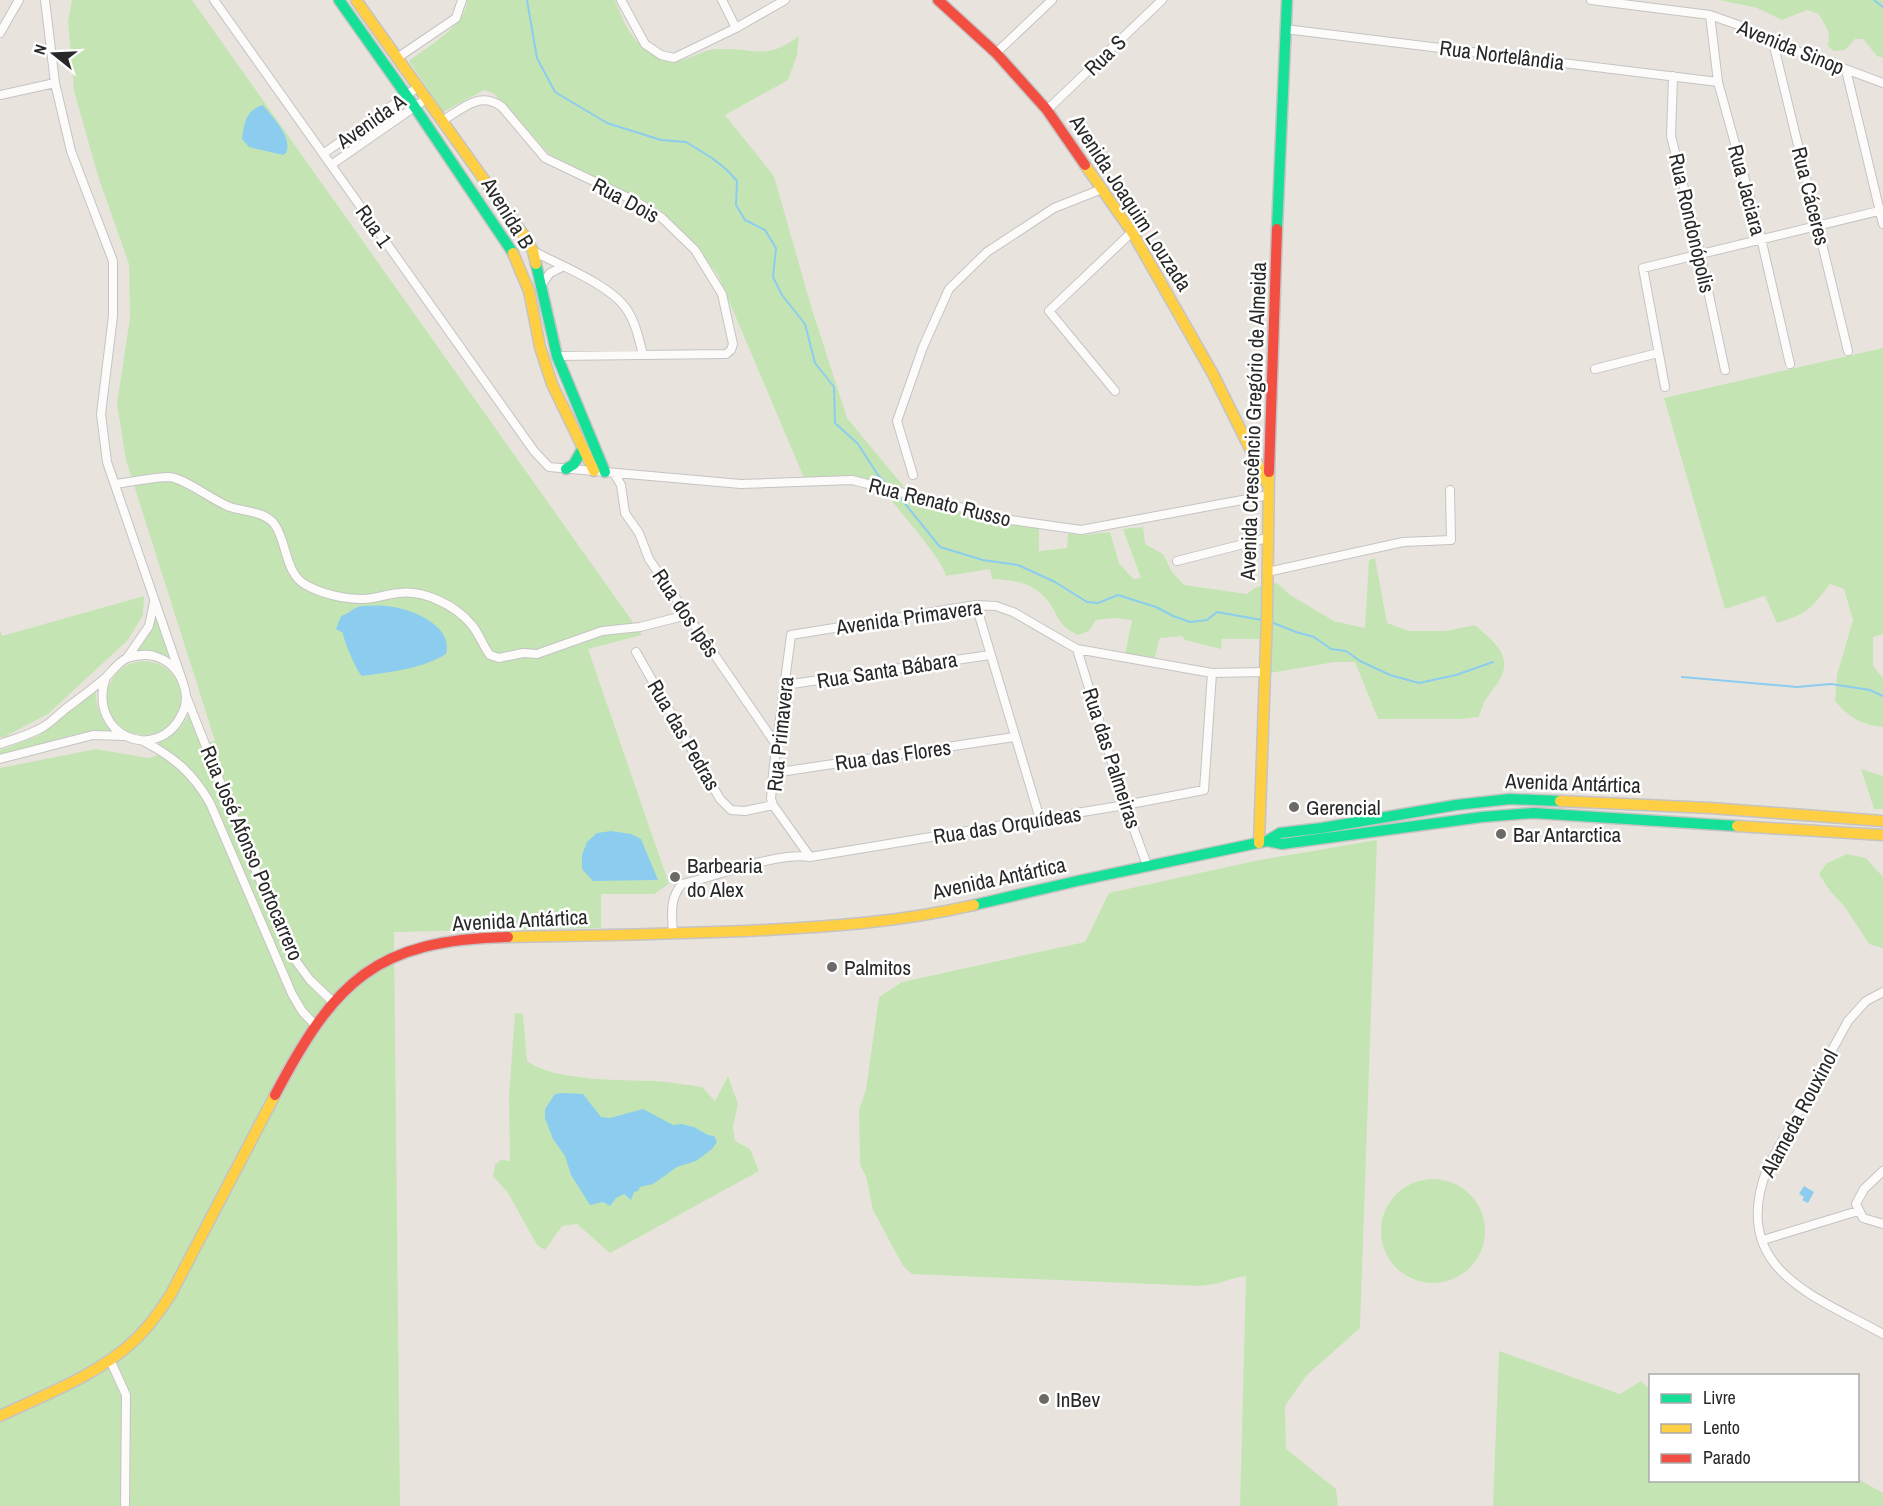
<svg xmlns="http://www.w3.org/2000/svg" width="1883" height="1506" viewBox="0 0 1883 1506" font-family="'Archivo Narrow',sans-serif">
	<rect width="100%" height="100%" fill="#e8e4dd"/>
	<path fill="#c4e5b3" d="M72,0H192L642,635L588,649L669,884L654,894H601V928L394,932L400,1506H0V768L96,749L148,758L169,752L157,743C173,737 182,727 190,712L202,744L215,741L126,460L117,404L130,318L129,264L98,176L74,91L68,21Z
		M467,0H615C625,25 633,45 659,57C667,61 672,63 681,60C697,57 702,49 720,49C759,48 764,61 799,36L797,55L788,80L725,115L774,176L811,306L847,418L905,488L856,477L804,478L718,275L691,240L660,210L550,155L511,111L493,93L484,90L443,112L409,61C426,48 468,24 467,0Z
		M1720,0H1883V58L1877,56L1863,39H1855L1845,50L1834,51L1828,46L1829,33L1819,14L1807,10L1782,20L1757,8Z
		M1883,348V634L1873,637V666L1883,678V727C1861,725 1849,717 1835,701L1837,675L1853,620L1844,589L1830,584C1811,609 1807,614 1777,623L1765,596L1725,609L1664,398Z
		M887,495L1039,529V551L1067,548L1068,533L1084,535L1110,532L1119,563L1133,579L1141,578L1123,529L1143,527L1145,544L1163,554L1172,572L1184,585L1247,594L1256,587L1277,583L1290,595L1334,621L1365,628L1369,560L1375,558L1387,623L1409,631H1445L1475,625C1494,642 1516,657 1497,684C1487,698 1484,699 1479,717L1460,719H1378L1355,662H1335L1259,675L1260,639H1222L1221,649L1185,640L1182,636L1160,638L1154,660L1125,655L1132,620L1114,618L1096,620L1089,631L1078,635C1059,626 1061,621 1050,604C1036,583 1016,580 992,579L990,569L946,576C943,560 899,511 887,495Z
		M144,596L143,615L128,640L48,714L4,737H0V630L2,636Z
		M157,610L174,662L157,653L135,651L150,631Z
		M107 698a37 37 0 1 1 74 0a37 37 0 1 1-74 0Z
		M96,688C95,706 100,717 111,731L86,732L0,757V750L38,736Z
		M1861,769L1883,776V809H1874Z
		M1377,840L1360,1328L1306,1376L1285,1406L1286,1449L1336,1489L1338,1506H1240L1246,1276C1229,1278 1219,1285 1200,1286L912,1274L903,1266L873,1210L866,1176L860,1165L859,1110L866,1089L879,997L902,982L1085,942L1109,893L1259,860Z
		M1847,854L1866,858L1883,877V948L1869,944L1845,907L1830,891L1819,874L1827,863Z
		M515,1013L523,1014L527,1061C553,1081 622,1080 655,1081C671,1082 687,1085 702,1087L715,1101L728,1076L738,1104L733,1127L735,1141L750,1149L759,1171L610,1253L577,1224L562,1226L545,1250L537,1245L508,1193L493,1176L495,1165L501,1160L510,1161L509,1095Z
		M1381 1231a52 52 0 1 1 104 0a52 52 0 1 1-104 0Z
		M1499,1351L1620,1394L1641,1381L1650,1390V1480L1858,1479L1883,1493V1506H1493Z"/>
	<path fill="#8cccee" d="M263,105C273,118 293,137 286,153L283,155L249,147L242,139C244,123 246,110 263,105Z
		M362,606C370,606 378,605 386,606C410,608 454,625 446,654C422,669 389,672 362,676C357,672 343,639 343,633L336,629L341,616C349,614 354,607 362,606Z
		M611,831L631,834L641,839L658,880L593,881L582,869V855L587,842L597,833Z
		M563,1093L583,1094L601,1117L610,1118L643,1109L673,1125L681,1124L694,1127L708,1135L714,1136L717,1142L712,1149L696,1161L677,1167L653,1184L640,1187L638,1191L634,1192L631,1200L624,1194L616,1198L610,1206L603,1202L590,1205L571,1175L565,1156L553,1139L545,1118V1109L555,1094Z
		M1804,1186L1814,1192L1808,1203L1802,1200L1804,1197L1799,1194Z"/>
	<g fill="none" stroke-linecap="round" stroke-linejoin="round">
		<path stroke="#8cccee" stroke-width="2" d="M527,0L537,58L555,92L607,123L661,140L686,142L712,158L727,170L737,181L736,205L745,220L765,230L776,248L773,277L782,295L805,324L815,363L834,387L835,423L858,444L878,475L889,487
			M1874,0L1883,7
			M898,495L940,547L983,560L1018,565L1055,582L1087,602L1098,603L1118,595L1156,607L1173,616L1190,622L1207,620L1217,612L1262,620
			M1271,622L1296,632L1314,637L1331,649L1346,651L1360,661L1390,675L1419,683L1456,675L1493,662
			M1682,677L1797,687L1831,684L1870,690L1883,696"/>
		<defs>
			<path id="street" d="M45,0L55,83L71,151L113,261V316L101,414L107,462L182,680
				M214,0L534,451L549,467L741,484L852,480L1011,520L1081,530L1269,495
				M621,0L645,44L661,55L674,58L736,28L785,0
				M722,0L736,28
				M1591,0L1710,15L1744,27L1773,42L1883,83
				M1710,15L1718,82L1761,238L1790,364
				M1285,29L1718,82
				M0,33L19,0
				M1773,42L1848,351
				M996,53L1052,0
				M397,58L456,18L462,0
				M1846,70L1883,224
				M1673,76L1671,136L1700,253L1725,370
				M0,95L55,83
				M1047,110L1162,0
				M442,121C462,109 480,90 502,107L545,158L635,201L662,218L695,250L722,294L733,344L731,350L726,354L557,356
				M323,154L418,87
				M331,165L426,99
				M533,251C559,265 608,284 625,307C635,320 639,339 643,355
				M542,284L550,273L562,267
				M1595,369L1658,353
				M1665,387L1643,268L1883,210
				M1115,391L1049,311L1132,232
				M614,473L621,485L625,513L639,533L649,559L777,746
				M913,475L897,421L923,347L949,289L987,252L1054,208L1102,189
				M115,484C133,482 152,477 169,477C185,478 213,501 230,507C245,512 265,511 275,525C287,542 285,574 306,585C322,594 344,599 363,599C375,599 387,594 399,593C424,590 455,605 471,624C479,633 483,646 490,655L499,658L523,653L537,654L602,631L640,627L687,615
				M1177,561L1267,538
				M1267,572L1403,542L1451,540L1450,490
				M976,605L1040,819
				M1077,649L1125,805L1147,865
				M636,652L720,799L731,810L745,811L773,805
				M127,658L149,626L154,602
				M785,685L990,655
				M186,696L239,830L283,935L296,961L310,980L332,1001
				M143,741C174,757 193,773 210,803L292,994L302,1011L314,1024
				M0,744C14,739 30,735 43,727C50,723 57,716 64,710C77,700 91,690 104,679C112,672 117,663 127,658C136,655 146,654 154,656C168,660 178,670 183,683C187,693 187,705 182,714C158,765 86,736 106,677
				M0,759L93,735L124,736
				M773,773L1014,737
				M810,857L773,805L771,799L773,773L791,635L976,605L996,606L1013,612L1077,649L1212,673L1265,672
				M673,934C672,915 669,899 682,884C719,876 775,852 810,857L1125,805L1204,790L1212,673
				M1883,992L1866,1001L1848,1021L1767,1169C1729,1269 1813,1295 1883,1334
				M1883,1171L1864,1189L1856,1204L1863,1218L1883,1224
				M1763,1240L1858,1211
				M111,1362L126,1395L125,1506"/>
			<path id="fast" d="M339,0L414,106L513,253
				M1277,229L1287,0
				M536,264L557,356L605,472
				M566,469L574,464L583,448
				M1267,841L1282,844L1482,817L1533,813L1737,826
				M974,905L1077,881L1267,841L1280,833L1322,828L1456,805L1510,799L1560,801"/>
			<path id="slow" d="M356,0L525,237L533,251L536,264
				M1085,165L1132,232L1213,374L1268,485
				M513,253L529,291L540,347L552,384L594,471
				M1560,801L1710,808L1883,821
				M1737,826L1883,835
				M1259,843L1267,615L1269,472
				M508,937C588,936 667,934 746,931C824,927 897,923 974,905
				M0,1416C46,1394 96,1376 134,1341C148,1328 160,1311 171,1294L275,1095"/>
			<path id="jam" d="M938,0L996,53L1047,110L1085,165
				M1269,472L1277,229
				M275,1095C335,981 375,940 508,937"/>
		</defs>
		<use href="#street" stroke="#c5c3c3" stroke-width="10"/>
		<use href="#fast" stroke="#c5c3c3" stroke-width="13"/>
		<use href="#slow" stroke="#c5c3c3" stroke-width="13"/>
		<use href="#jam" stroke="#c5c3c3" stroke-width="13"/>
		<use href="#street" stroke="#fcfbfa" stroke-width="8"/>
		<use href="#fast" stroke="#16e098" stroke-width="10"/>
		<use href="#slow" stroke="#ffcf43" stroke-width="10"/>
		<use href="#jam" stroke="#f24e42" stroke-width="10"/>
	</g>
	<g fill="#6b6a67" stroke="#fff" stroke-width="2">
		<circle cx="1294" cy="807" r="6"/>
		<circle cx="1501" cy="834" r="6"/>
		<circle cx="675" cy="877" r="6"/>
		<circle cx="832" cy="967" r="6"/>
		<circle cx="1044" cy="1399" r="6"/>
	</g>
	<g text-anchor="middle" dominant-baseline="central" stroke-width="5" stroke-linejoin="round" paint-order="stroke">
		<g font-size="21" fill="#282828" stroke="#fff">
			<text transform="translate(1791 47) rotate(22)">Avenida Sinop</text>
			<text transform="translate(1105 55) rotate(-44)">Rua S</text>
			<text transform="translate(1502 55) rotate(7)">Rua Nortelândia</text>
			<text transform="translate(371 121) rotate(-35)">Avenida A</text>
			<text transform="translate(1747 190) rotate(75)">Rua Jaciara</text>
			<text transform="translate(1811 196) rotate(76)">Rua Cáceres</text>
			<text transform="translate(626 200) rotate(28)">Rua Dois</text>
			<text transform="translate(1131 203) rotate(57)">Avenida Joaquim Louzada</text>
			<text transform="translate(508 213) rotate(58)">Avenida B</text>
			<text transform="translate(1692 223) rotate(77)">Rua Rondonópolis</text>
			<text transform="translate(374 226) rotate(55)">Rua 1</text>
			<text transform="translate(1253 421) rotate(-88)">Avenida Crescêncio Gregório de Almeida</text>
			<text transform="translate(940 502) rotate(14)">Rua Renato Russo</text>
			<text transform="translate(686 613) rotate(56)">Rua dos Ipês</text>
			<text transform="translate(909 617) rotate(-8)">Avenida Primavera</text>
			<text transform="translate(887 670) rotate(-9)">Rua Santa Bábara</text>
			<text transform="translate(780 734) rotate(-84)">Rua Primavera</text>
			<text transform="translate(684 735) rotate(60)">Rua das Pedras</text>
			<text transform="translate(893 755) rotate(-8)">Rua das Flores</text>
			<text transform="translate(1112 758) rotate(72)">Rua das Palmeiras</text>
			<text transform="translate(1573 783) rotate(2)">Avenida Antártica</text>
			<text transform="translate(1007 825) rotate(-9)">Rua das Orquídeas</text>
			<text transform="translate(252 853) rotate(67)">Rua José Afonso Portocarrero</text>
			<text transform="translate(999 878) rotate(-12)">Avenida Antártica</text>
			<text transform="translate(520 920) rotate(-3)">Avenida Antártica</text>
			<text transform="translate(1799 1113) rotate(-62)">Alameda Rouxinol</text>
		</g>
		<g font-size="21" fill="#282828" stroke="#fff" text-anchor="start">
			<text x="1306" y="807">Gerencial</text>
			<text x="1513" y="834">Bar Antarctica</text>
			<text x="687" y="865">Barbearia<tspan x="687" dy="24">do Alex</tspan></text>
			<text x="844" y="967">Palmitos</text>
			<text x="1056" y="1399">InBev</text>
		</g>
	</g>
	<rect x="1649" y="1374" width="210" height="108" fill="#ffffff" stroke="#a9a9a9" stroke-width="1.5"/>
	<rect x="1661" y="1394" width="30" height="9" fill="#16e098" stroke="#a9a9a9" stroke-width="1.5"/>
	<text x="1703" y="1404" font-size="18" fill="#282828">Livre</text>
	<rect x="1661" y="1424" width="30" height="9" fill="#ffcf43" stroke="#a9a9a9" stroke-width="1.5"/>
	<text x="1703" y="1434" font-size="18" fill="#282828">Lento</text>
	<rect x="1661" y="1454" width="30" height="9" fill="#f24e42" stroke="#a9a9a9" stroke-width="1.5"/>
	<text x="1703" y="1464" font-size="18" fill="#282828">Parado</text>
	<g transform="translate(54 54) rotate(288)" stroke="#ffffff" stroke-width="4.5" paint-order="stroke">
	<path d="M0-4.5L10 22L0 15L-10 22Z" fill="#282828"/>
	<text y="-9" font-size="16" font-weight="bold" text-anchor="middle" fill="#282828">N</text>
	</g>
</svg>
